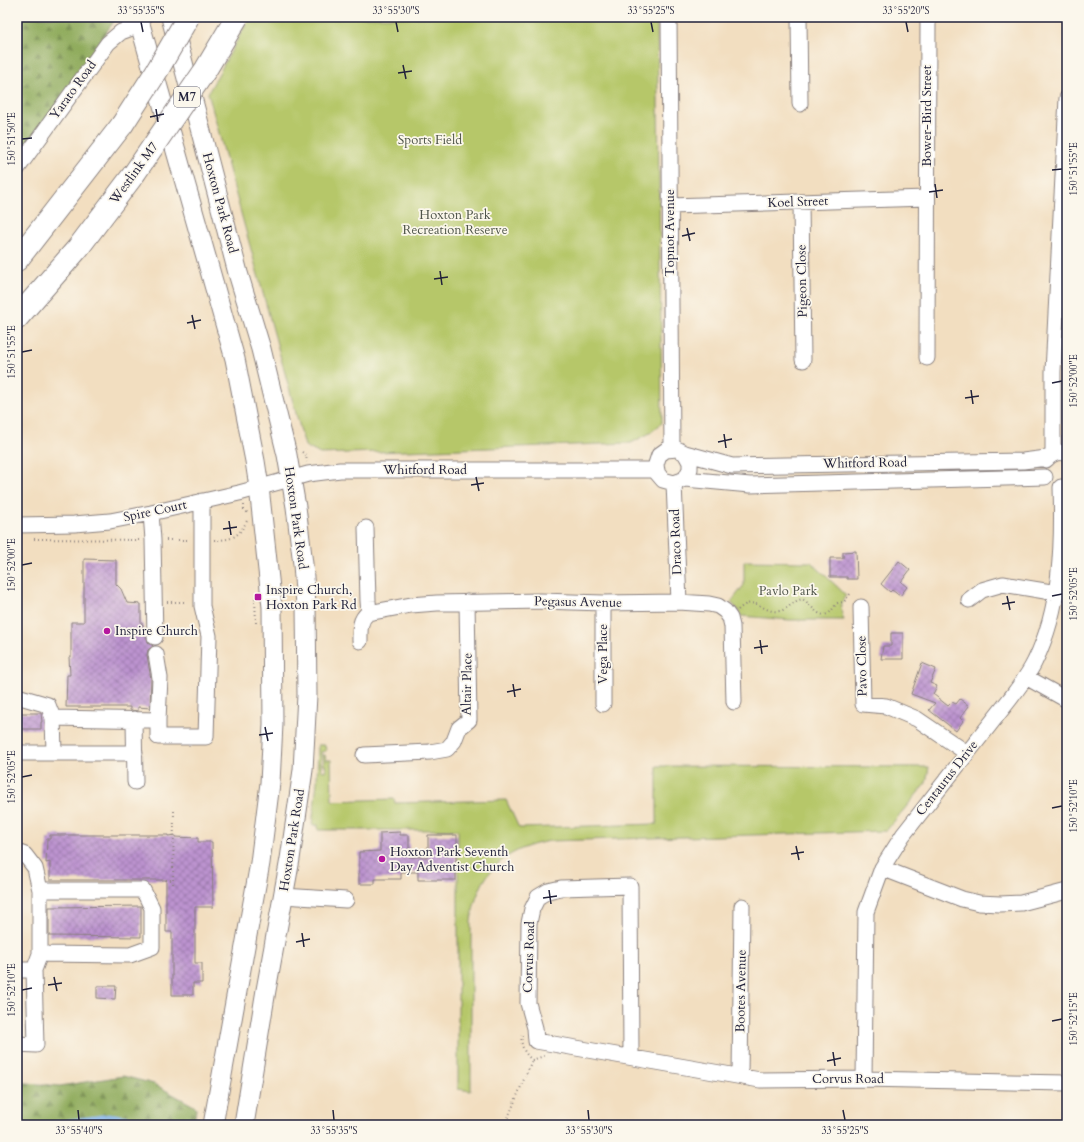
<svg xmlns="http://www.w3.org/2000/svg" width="1084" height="1142" viewBox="0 0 1084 1142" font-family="Cardo,serif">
	<defs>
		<pattern id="forest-firs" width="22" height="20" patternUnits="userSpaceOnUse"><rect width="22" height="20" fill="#90ac5d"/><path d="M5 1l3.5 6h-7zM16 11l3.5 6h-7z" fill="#758c4e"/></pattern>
		<pattern id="building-cross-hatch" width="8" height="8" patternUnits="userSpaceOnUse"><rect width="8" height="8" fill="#bc93cf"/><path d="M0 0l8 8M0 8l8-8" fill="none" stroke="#9878a9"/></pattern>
	</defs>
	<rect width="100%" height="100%" fill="#fbf7ec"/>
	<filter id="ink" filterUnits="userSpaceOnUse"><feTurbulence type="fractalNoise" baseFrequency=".025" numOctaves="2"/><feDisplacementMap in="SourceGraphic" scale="8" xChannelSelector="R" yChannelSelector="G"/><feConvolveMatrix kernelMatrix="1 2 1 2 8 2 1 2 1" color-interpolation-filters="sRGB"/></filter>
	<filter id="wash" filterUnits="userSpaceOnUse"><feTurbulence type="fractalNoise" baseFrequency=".012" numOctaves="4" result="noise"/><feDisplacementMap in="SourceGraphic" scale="16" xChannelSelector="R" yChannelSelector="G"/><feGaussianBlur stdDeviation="0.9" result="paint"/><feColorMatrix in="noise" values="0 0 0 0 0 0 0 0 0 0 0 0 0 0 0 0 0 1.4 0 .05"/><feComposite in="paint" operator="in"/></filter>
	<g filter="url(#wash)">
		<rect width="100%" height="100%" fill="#f2dec0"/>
		<path fill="#b6c769" stroke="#6c7452" d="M250,17H657L662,423L650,433L631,443L320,454L305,446L208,93Z
			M744,561L811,562L846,595C840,603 840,610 844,620H790L741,616L738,610L731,602L744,585Z
			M318,745H325L326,751L321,752V770L325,771L326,766L324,765L323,755H325L326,760H331L332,801L394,799L395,803L506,800L519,828L657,824V766L929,767L926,783L886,831L550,841C503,849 478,873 471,921V1091L458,1089V830H318V825H312L317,782Z"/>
		<path fill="url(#forest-firs)" stroke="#59674c" d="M17,17H117L82,66L28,147L17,160Z
			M123,1076L154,1084L196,1107L194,1125H17V1082L60,1086Z"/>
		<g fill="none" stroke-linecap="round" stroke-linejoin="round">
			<path stroke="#85b5f0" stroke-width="3.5" d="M38,1125L113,1115L170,1125"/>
		</g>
		<g id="blocks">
			<path fill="url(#building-cross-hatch)" d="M856,551L857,579H847V577H830V558H843V552Z
				M84,559L116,560V584L121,589L127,603L141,604V624H143V633L146,634L148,642L153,646L148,650L147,655L151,679L150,708L138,707V711L130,710V707H66L67,675H70L69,657H71V622H84Z
				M899,561L910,570L901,582L907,587L900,596L892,590L890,592L881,584Z
				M891,633H903V659H881L883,646H891Z
				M922,663L936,669L930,683L937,686L933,694L948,706L952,702L956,704L960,699L969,706L960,718L963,721L956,731L929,710L935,703L911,694Z
				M20,713H41L42,722H41V729H20Z
				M400,832V835H409V857H428V835H457V844L456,843V880H418V872H401V879H375V884H359V852L380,851V833Z
				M50,835H168V836L175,835V837L198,838V842H212L213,907H195V963H202V983H193V995H172V932H166V880H50V862L46,863L47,839H50Z
				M141,906V937L49,936V907Z
				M97,986H116L115,999L97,998Z"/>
		</g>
	</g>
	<g filter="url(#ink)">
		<use href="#blocks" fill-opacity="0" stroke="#8a807e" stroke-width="1"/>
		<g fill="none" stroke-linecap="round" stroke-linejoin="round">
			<defs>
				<path id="minor" d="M669,17L672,449
					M799,17L800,104
					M17,169L108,43L121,32L140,25
					M801,202L803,360
					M670,206L927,198
					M927,358L928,17
					M685,453L732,466L1023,461L1047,458
					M1053,453V372L1067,98
					M1046,460C1051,454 1060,450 1067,454
					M685,479L690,469V462L685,453L677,449L666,450L659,455L656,464L657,473L663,480L674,483L685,479L750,485L1045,477
					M674,483L679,602
					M151,513L153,540L155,637
					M17,525L74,524L110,521L151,513L239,493L308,474L340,470H657
					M366,528L368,601L369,613
					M969,600L982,590L1003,584L1057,593
					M603,603V704
					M861,607L863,704L886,706L917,719L967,753
					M360,641C360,630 359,620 368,613L411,605L437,603L541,601L603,603L679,602L709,604L718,606L725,611L730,618L732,626L734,702
					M1026,677L1067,700
					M17,696L48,705L53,718L158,720L160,678L156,654
					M53,718L54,752
					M134,719L135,782
					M158,720V737H206L209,636L202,606V501
					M17,753H135
					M364,755L430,752L447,749L454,741L459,728L469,720L467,602
					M17,852L25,855L35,868L40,890V954L34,970L36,1045L17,1044
					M882,868L962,899L979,903L1000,904L1021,903L1067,891
					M283,896L346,900
					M40,954L130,955L152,947V908L143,890H40
					M17,970H34
					M631,1057L630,886L561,888L548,891L538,897L532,909L529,923L528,1003L535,1028L536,1041L760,1080L864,1079L1067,1083
					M740,1076L742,906
					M864,1079L866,912L882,868L903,835L1010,699C1019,687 1029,674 1035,661C1061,608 1063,545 1061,487"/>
				<path id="major" d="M138,17L235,359L255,461L259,487L272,607L273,724L270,783L260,863L213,1125
					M171,17L238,273L261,349L287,455L296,507L303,564L306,605L307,695L303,770L290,859L266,990L244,1125"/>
				<path id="highway" d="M17,260L122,125
					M17,318L78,248L134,174"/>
			</defs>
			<use href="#minor" stroke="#8a807e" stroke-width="17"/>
			<use href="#major" stroke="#8a807e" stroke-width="21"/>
			<use href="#highway" stroke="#8a807e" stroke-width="24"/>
			<path stroke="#8a807e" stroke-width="2" stroke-dasharray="1 3" stroke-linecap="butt" d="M302,452L306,455L307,462
				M244,505V510L248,513
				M34,539L140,540
				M166,540H190
				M214,540C234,540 239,536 248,519
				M255,598L256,623
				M167,602H190
				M738,610C756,593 762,614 780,611C788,609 793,601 802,599C811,603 818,620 829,613C833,610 834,605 838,603L844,602L850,594
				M166,880H173
				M173,884L174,811
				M522,1035C520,1045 524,1053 532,1060
				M532,1060L544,1056
				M505,1125L532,1060"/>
			<use href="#minor" stroke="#fff" stroke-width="15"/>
			<use href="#major" stroke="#fff" stroke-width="19"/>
			<use href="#highway" stroke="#fff" stroke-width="22"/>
			<defs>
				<path id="highway-bridge" d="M122,125L158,69L188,17
					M134,174L206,69L237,17"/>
			</defs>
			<use href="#highway-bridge" stroke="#8a807e" stroke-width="24" stroke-linecap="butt"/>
			<use href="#highway-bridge" stroke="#fff" stroke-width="22"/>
		</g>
	</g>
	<path fill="none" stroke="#22223b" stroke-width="1.5" d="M141,22L143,32M396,22L398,32M651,22L653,32M906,22L908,32M403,65L406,79M398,73L412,71M156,109L158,122M150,117L164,114M22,139L32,138M1052,170L1062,169M935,184L937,198M929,192L943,190M687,228L690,241M682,236L695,233M440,271L442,285M434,279L448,277M192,315L195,329M187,323L201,320M22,352L32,350M1052,383L1062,381M971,390L973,404M965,398L979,396M724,434L726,448M718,442L732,439M476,477L479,491M471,485L484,483M229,521L231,535M223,529L237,527M22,565L32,563M1007,596L1010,610M1052,596L1062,594M1002,604L1015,602M760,640L762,654M754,648L768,646M513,684L515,697M507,692L521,689M265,727L268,741M259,735L273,733M22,777L32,775M1052,808L1062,806M796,846L799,860M791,854L804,852M549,890L551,904M543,898L557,896M302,933L304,947M296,942L310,939M54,977L57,991M48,985L62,983M22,990L32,988M1052,1021L1062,1019M833,1052L835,1066M827,1061L841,1058M78,1110L79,1120M333,1110L334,1120M588,1110L589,1120M843,1110L845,1120"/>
	<g fill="#b5179e" stroke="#fbf7ec" stroke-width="1.5">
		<rect x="254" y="593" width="8" height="8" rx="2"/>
		<circle cx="107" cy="631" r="4"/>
		<circle cx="382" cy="859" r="4"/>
	</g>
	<g text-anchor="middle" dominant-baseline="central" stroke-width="3.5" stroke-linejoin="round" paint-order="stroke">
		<rect fill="#fbf7ec" stroke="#636270" stroke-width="1" x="174" y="87" width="26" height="20" rx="3"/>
		<g font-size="12" font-weight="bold" fill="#22223b">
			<text x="187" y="97">M7</text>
		</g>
		<g font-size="13" fill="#22223b" stroke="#fbf7ec">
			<text transform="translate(73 90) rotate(-54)">Yarato Road</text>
			<text transform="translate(927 116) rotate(-90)">Bower-Bird Street</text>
			<text transform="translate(134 173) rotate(-54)">Westlink M7</text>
			<text transform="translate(798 202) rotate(-2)">Koel Street</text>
			<text transform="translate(220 203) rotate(75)">Hoxton Park Road</text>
			<text transform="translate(670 233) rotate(-90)">Topnot Avenue</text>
			<text transform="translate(802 281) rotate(-91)">Pigeon Close</text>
			<text transform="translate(865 463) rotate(-1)">Whitford Road</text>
			<text x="425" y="470">Whitford Road</text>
			<text transform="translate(155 511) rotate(-12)">Spire Court</text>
			<text transform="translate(296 518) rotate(82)">Hoxton Park Road</text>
			<text transform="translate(676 542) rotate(-92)">Draco Road</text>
			<text transform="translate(578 602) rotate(1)">Pegasus Avenue</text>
			<text transform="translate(603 654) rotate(-90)">Vega Place</text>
			<text transform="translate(862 666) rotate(-91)">Pavo Close</text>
			<text transform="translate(467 684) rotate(-89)">Altair Place</text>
			<text transform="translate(947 778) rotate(-52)">Centaurus Drive</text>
			<text transform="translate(292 840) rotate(-81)">Hoxton Park Road</text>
			<text transform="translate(529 957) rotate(-88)">Corvus Road</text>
			<text transform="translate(741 991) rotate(-89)">Bootes Avenue</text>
			<text x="848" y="1079">Corvus Road</text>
		</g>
		<g font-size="13" fill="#4e5449" stroke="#fbf7ec">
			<text x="430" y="140">Sports Field</text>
			<text x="455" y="215">Hoxton Park<tspan x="455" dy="15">Recreation Reserve</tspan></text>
			<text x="788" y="591">Pavlo Park</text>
		</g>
		<g font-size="13" fill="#22223b" stroke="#fbf7ec" text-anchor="start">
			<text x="266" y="590">Inspire Church,<tspan x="266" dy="15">Hoxton Park Rd</tspan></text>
			<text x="115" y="631">Inspire Church</text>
			<text x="390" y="852">Hoxton Park Seventh<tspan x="390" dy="15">Day Adventist Church</tspan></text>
		</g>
	</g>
	<rect width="1084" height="1142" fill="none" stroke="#fbf7ec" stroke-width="44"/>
	<rect x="22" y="22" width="1040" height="1098" fill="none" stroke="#22223b" stroke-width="1.5"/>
	<g font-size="10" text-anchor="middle" fill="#22223b">
		<text x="141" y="14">33°55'35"S</text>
		<text x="396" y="14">33°55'30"S</text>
		<text x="651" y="14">33°55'25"S</text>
		<text x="906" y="14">33°55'20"S</text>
		<text transform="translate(11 139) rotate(-90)" y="4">150°51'50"E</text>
		<text transform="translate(1073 169) rotate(-90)" y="4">150°51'55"E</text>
		<text transform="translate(11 352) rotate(-90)" y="4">150°51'55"E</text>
		<text transform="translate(1073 381) rotate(-90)" y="4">150°52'00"E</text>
		<text transform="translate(11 565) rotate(-90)" y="4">150°52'00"E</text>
		<text transform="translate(1073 594) rotate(-90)" y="4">150°52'05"E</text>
		<text transform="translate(11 777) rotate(-90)" y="4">150°52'05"E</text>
		<text transform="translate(1073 806) rotate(-90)" y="4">150°52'10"E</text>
		<text transform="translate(11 990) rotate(-90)" y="4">150°52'10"E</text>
		<text transform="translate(1073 1019) rotate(-90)" y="4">150°52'15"E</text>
		<text x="79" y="1134">33°55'40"S</text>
		<text x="334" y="1134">33°55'35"S</text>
		<text x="589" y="1134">33°55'30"S</text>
		<text x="845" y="1134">33°55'25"S</text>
	</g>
</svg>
